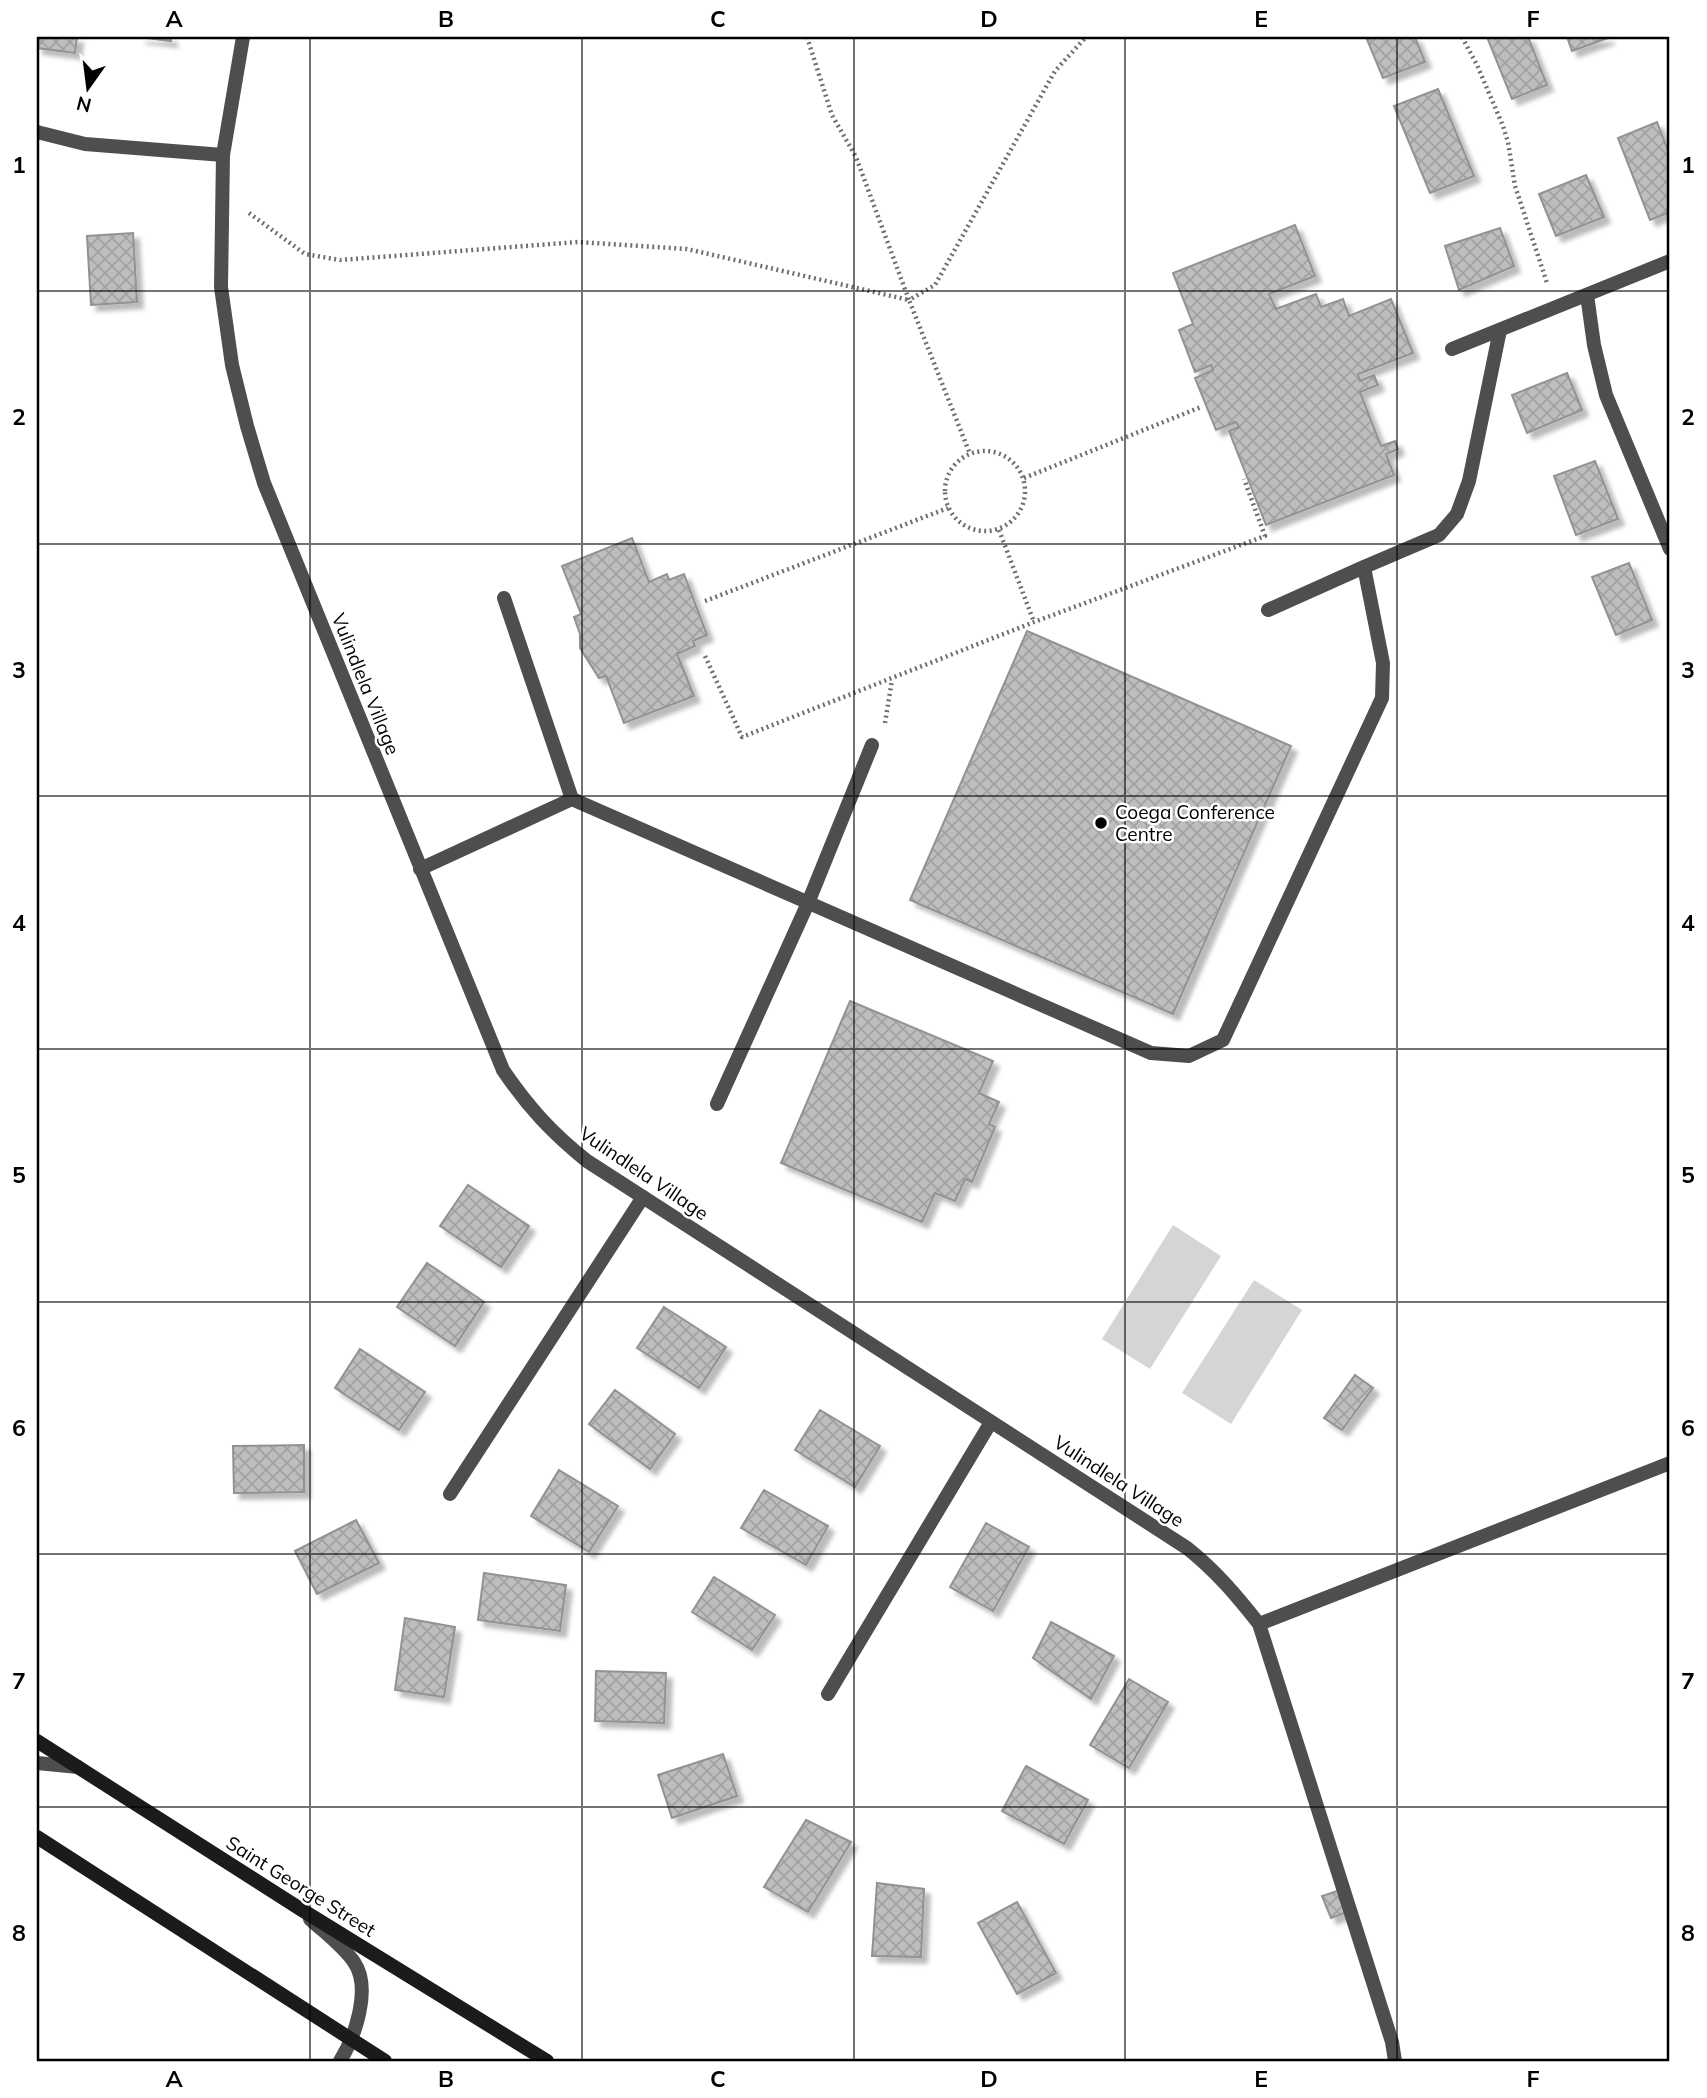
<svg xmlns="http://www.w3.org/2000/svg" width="1707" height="2098" viewBox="0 0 1707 2098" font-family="Mulish,sans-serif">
	<defs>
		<pattern id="building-cross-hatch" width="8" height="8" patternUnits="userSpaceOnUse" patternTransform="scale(1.75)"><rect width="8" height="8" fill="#bebebe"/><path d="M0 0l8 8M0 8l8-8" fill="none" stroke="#a2a2a2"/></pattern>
		<filter id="shadow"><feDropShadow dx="6" dy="6" stdDeviation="2" flood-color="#0004"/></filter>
	</defs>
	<rect width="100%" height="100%" fill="#fff"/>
	<path fill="#d5d5d5" d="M1173,1225L1221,1256L1150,1369L1102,1339Z
		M1254,1280L1302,1310L1231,1424L1182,1393Z"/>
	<path fill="url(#building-cross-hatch)" stroke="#929292" stroke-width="2" filter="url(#shadow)" d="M37,37H77L75,53L37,48Z
		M139,37H171V41Z
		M1366,37H1415L1425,62L1383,78Z
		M1487,37H1528L1547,85L1512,99Z
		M1567,37H1608V38L1572,51Z
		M1438,89L1474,176L1430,193L1394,106Z
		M1657,122L1670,156V212L1650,220L1618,138Z
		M1586,175L1604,217L1556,236L1539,194Z
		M1295,225L1315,276L1269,294L1276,309L1316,294L1321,307L1343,299L1349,316L1391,299L1413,353L1358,374L1360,381L1374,375L1378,385L1360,392L1381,446L1395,441L1398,449L1386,454L1394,475L1266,525L1229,431L1239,427L1236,422L1216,430L1195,378L1213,370L1211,365L1195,372L1179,330L1193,324L1173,273Z
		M1500,228L1514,266L1459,290L1445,246Z
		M133,233L137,302L91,305L87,236Z
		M1567,373L1582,410L1527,433L1512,395Z
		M1595,461L1618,519L1576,535L1554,476Z
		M632,538L649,582L667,574L669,580L684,574L707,635L693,641L695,646L677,654L694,696L624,723L606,676L599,678L580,648V634L574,617L581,614L562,566Z
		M1629,563L1652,620L1616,635L1592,577Z
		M1027,631L1291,746L1173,1014L910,900Z
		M850,1001L993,1061L979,1093L999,1102L989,1124L995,1127L972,1182L965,1179L955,1201L935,1193L922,1222L781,1163Z
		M468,1185L529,1226L501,1267L440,1226Z
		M427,1263L484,1302L455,1346L397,1307Z
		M664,1307L726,1347L699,1388L637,1348Z
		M360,1349L425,1392L399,1430L335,1388Z
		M1355,1375L1373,1388L1342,1430L1324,1418Z
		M615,1390L675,1434L650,1469L589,1424Z
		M820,1410L880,1446L855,1487L795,1450Z
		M304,1445V1492L234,1493L233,1446Z
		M559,1470L618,1506L589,1552L531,1516Z
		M764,1490L828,1526L806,1565L741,1528Z
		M356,1520L379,1563L317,1594L295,1551Z
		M986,1523L1029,1547L993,1611L950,1587Z
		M484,1573L566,1585L560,1631L478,1620Z
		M714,1577L775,1615L752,1650L692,1612Z
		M405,1618L455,1627L444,1697L395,1690Z
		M1051,1622L1114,1656L1091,1699L1033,1658Z
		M596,1671L666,1673L664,1723L595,1721Z
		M1129,1679L1168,1702L1129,1768L1090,1745Z
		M723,1754L737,1796L672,1818L658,1775Z
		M1026,1766L1088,1800L1064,1844L1002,1811Z
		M806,1820L851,1842L808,1912L764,1887Z
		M877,1883L924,1889L921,1957L872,1956Z
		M1340,1890L1348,1912L1331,1918L1322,1896Z
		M1017,1902L1056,1973L1017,1994L978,1923Z"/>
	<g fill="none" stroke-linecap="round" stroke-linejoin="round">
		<path stroke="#707070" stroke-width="4.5" stroke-dasharray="2 3.5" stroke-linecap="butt" d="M807,37L832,115L856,157L909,300L935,285L1055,71L1086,37
			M1462,37L1477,65L1503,126L1508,142L1515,186L1547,283
			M249,213L305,254L340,260L578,242L687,249L909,300L970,454
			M945 491a40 40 0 1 1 80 0a40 40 0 1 1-80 0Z
			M1024,478L1201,407
			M999,530L1034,622
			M705,601L948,508
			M705,656L742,737L1034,622L1265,536L1244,479
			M885,723L892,680"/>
		<path stroke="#4e4e4e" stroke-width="14" d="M37,132L85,144L223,155
			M1587,295L1594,345L1606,395L1670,549
			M504,598L572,799
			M1268,610L1364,567
			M420,869L572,799L1151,1053L1189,1056L1223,1040L1382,698L1383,663L1364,567L1439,535L1457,514L1469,481L1500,330
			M717,1104L808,903L872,745
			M450,1494L643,1197
			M828,1694L991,1422
			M37,1763L78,1767
			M310,1919C324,1932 343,1946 354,1962C372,1988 355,2037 340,2061"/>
		<path stroke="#4e4e4e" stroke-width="14" d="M243,37L223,155L221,287L232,365L247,426L264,483L503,1070C528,1107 552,1133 587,1161L1187,1548C1216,1571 1237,1596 1259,1624L1392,2042L1395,2061
			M1452,349L1670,261
			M1259,1624L1670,1463"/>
		<path stroke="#1b1b1b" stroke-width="14" d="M37,1741L302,1910L547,2061
			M37,1837L385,2061"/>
	</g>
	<path fill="none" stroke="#000" stroke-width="2" stroke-opacity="0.55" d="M310,37V2061M582,37V2061M854,37V2061M1125,37V2061M1397,37V2061M37,291H1670M37,544H1670M37,796H1670M37,1049H1670M37,1302H1670M37,1554H1670M37,1807H1670"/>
	<circle fill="#000" stroke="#fff" stroke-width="2.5" cx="1101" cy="823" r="7"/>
	<g text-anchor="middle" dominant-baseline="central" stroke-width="5" stroke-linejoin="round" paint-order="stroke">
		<g font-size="19" fill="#000" stroke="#fff">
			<text transform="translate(366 684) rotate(68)">Vulindlela Village</text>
			<text transform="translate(644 1173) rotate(34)">Vulindlela Village</text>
			<text transform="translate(1119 1481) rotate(33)">Vulindlela Village</text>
			<text transform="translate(301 1886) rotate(32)">Saint George Street</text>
		</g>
		<g font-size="19" fill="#000" stroke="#fff" text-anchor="start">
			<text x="1115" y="812">Coega Conference<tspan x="1115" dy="22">Centre</tspan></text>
		</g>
	</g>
	<rect width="1707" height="2098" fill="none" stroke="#ffffff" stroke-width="77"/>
	<g transform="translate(88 88) rotate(194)" stroke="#ffffff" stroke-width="5" paint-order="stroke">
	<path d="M0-5L12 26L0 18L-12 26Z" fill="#000000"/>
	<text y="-10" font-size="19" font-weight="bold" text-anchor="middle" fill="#000000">N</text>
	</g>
	<rect x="38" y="38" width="1630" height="2022" fill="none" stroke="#000" stroke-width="2.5"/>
	<g font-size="23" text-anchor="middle" font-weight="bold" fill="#000">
		<text x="174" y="27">A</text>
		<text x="446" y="27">B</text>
		<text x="718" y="27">C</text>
		<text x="989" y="27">D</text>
		<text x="1261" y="27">E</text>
		<text x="1533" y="27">F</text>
		<text x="19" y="173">1</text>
		<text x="1688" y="173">1</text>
		<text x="19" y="425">2</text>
		<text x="1688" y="425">2</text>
		<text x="19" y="678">3</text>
		<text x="1688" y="678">3</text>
		<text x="19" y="931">4</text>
		<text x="1688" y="931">4</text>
		<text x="19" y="1183">5</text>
		<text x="1688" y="1183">5</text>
		<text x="19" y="1436">6</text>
		<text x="1688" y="1436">6</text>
		<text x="19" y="1689">7</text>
		<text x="1688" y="1689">7</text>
		<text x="19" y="1941">8</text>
		<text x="1688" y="1941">8</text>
		<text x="174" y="2087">A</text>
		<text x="446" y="2087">B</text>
		<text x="718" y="2087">C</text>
		<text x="989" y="2087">D</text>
		<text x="1261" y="2087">E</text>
		<text x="1533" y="2087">F</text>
	</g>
</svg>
